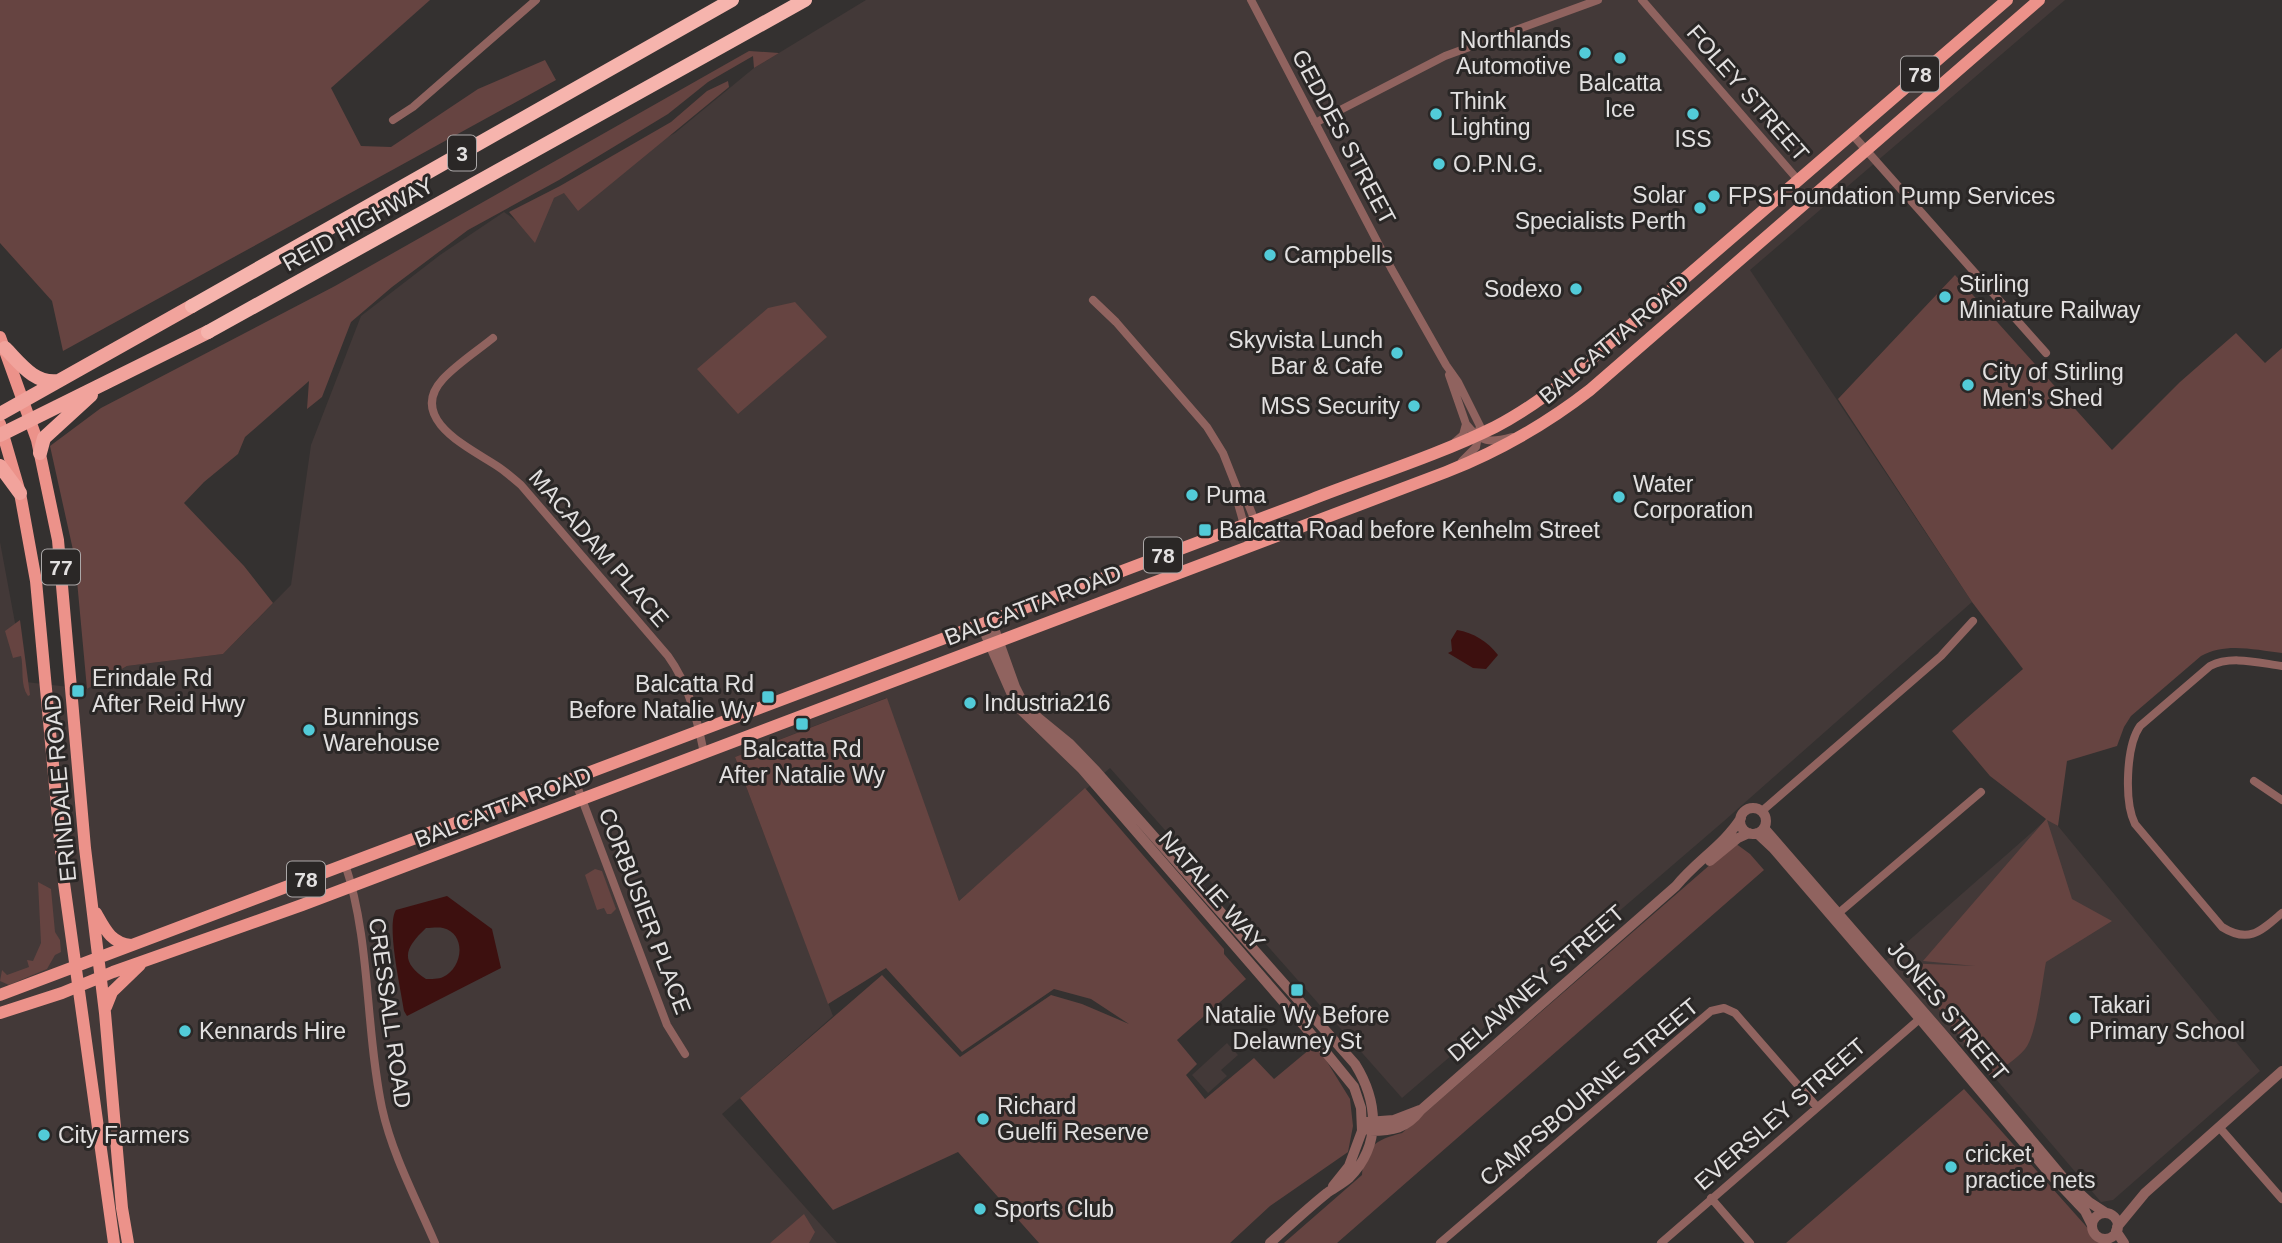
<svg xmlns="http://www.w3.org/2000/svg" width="2282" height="1243" viewBox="0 0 2282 1243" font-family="Helvetica,sans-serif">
	<rect width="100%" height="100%" fill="#343130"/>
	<path fill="#433938" d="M866,0H2065L1750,270L1972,602L1724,821L1402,1098L1110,768L959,901L886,698L735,757L833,1016L722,1114L837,1243H0V542L26,682L87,689L127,666L223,654L291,585L311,445L361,316L440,255L504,212L518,222L554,198L675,133L754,68Z
		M2047,819L2058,826L2260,1071L2113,1200L2101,1202L1995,1078L1880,966Z
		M1227,1043L1238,1055L1221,1070L1227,1076L1208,1093L1192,1075Z"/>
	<path fill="#664441" d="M0,0H430L331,88L361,146L391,147L478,89L545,60L556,80L63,351L52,301L0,243Z
		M749,51L779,53L754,68L753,56L708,82L668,114L559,180L468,230L392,287L351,322L322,397L307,409L309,381L245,437L238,454L204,482L184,503L244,566L273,603L223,654L127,666L87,689L75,559L50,446L101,408L335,286Z
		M728,81L729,87L578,211L564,193L554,198L535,243L509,212L560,186L671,122L707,91Z
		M1955,275L2112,450L2180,382L2236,333L2265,363L2282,348V653C2255,650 2226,642 2201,656L2131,716L2124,727L2117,746L2067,761L2058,826L2047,820L2072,899L2112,921L2046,962C2042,982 2037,1034 2025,1049C2016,1060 2001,1069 1989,1075L1904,963L1975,966L1923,961L2046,819L1990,776L1952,731L2023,669L1972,602L1838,399Z
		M795,302L827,337L738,414L697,369L768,308Z
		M20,620L30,695L28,696C20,685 24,670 21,656L13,658L5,631Z
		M887,698L959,901L1085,788L1224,949V954L1246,979L1177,1040L1197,1064L1186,1075L1205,1099L1254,1058L1274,1079L1316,1044L1350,1099L1353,1126L1348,1152L1270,1206L1230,1243H1039L958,1152L833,1210L740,1098L882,975L960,1057L1051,995L1082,1004L1129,1024L1091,999L1054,989L962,1052L886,968L828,1004L735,757Z
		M1735,843L1750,854L1764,870L1337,1243H1284L1362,1175C1364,1147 1375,1140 1402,1133Z
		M595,869L602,871L616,909L611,914H607L604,908L597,910L585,875Z
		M38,882L51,889L55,932L60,940L61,952L55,955L47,969L9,985L0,981L2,970L7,975L29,967L27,960L33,961L41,943Z
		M1964,1089L2101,1243H1786Z
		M804,1214L815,1232L809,1243H770Z"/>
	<path fill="#3d100f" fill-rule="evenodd" d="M1457,630C1474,633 1487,641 1498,655L1486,669L1473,668L1448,653L1452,651L1451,640Z
		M447,896L492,929L501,968L407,1016L404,1011C401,990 386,925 396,910ZM426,928C431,928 438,927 443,928C467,934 463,968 443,977C439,979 431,979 426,979C399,961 405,948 426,928Z"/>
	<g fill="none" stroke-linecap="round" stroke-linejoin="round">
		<path stroke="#90635f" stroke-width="8" d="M1251,0L1391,268L1446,365L1458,382L1480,426L1476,447L1462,461
			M1642,0L1798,180
			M393,120L413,107L536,0
			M1315,123L1445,56L1598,0
			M1851,133L2046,353
			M1093,300L1116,322L1207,427L1223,453L1238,491L1245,496L1263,541
			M493,338C477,351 457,364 443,379C405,420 474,450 500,468C507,473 514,479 521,485L668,656C689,685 697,719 704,753
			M1449,375L1466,424L1463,435L1455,442
			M1466,424C1481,443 1490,443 1512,437
			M1238,491L1237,500L1250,546
			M2282,666C2259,663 2231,655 2210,666L2140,726C2126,746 2124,802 2135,824L2222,927C2249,944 2261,931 2282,913
			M574,778L667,1025L685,1054
			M2254,781L2282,800
			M1762,811L1941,656L1973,621
			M345,864C371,941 365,1028 382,1108C392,1154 416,1199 435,1243
			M1834,917L1981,792
			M2219,1127L2282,1199
			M1711,1198L1750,1243
			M1440,1243L1711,1011L1724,1008L1735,1013L1817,1107
			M1661,1243L1923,1016"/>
		<path stroke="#90635f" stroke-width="10" d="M991,620L1015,687L1025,707L1069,743L1096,771L1355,1064C1378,1101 1382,1145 1349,1178C1342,1184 1334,1188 1327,1193C1307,1209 1289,1226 1270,1243
			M981,624L1017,706L1082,769L1306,1028L1354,1087L1361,1108L1362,1131L1349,1166L1333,1186
			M1740 821a13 13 0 1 1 26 0a13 13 0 1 1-26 0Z
			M1764,828L1948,1040L2065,1180L2089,1202L2106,1213
			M1757,833L1773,848L1920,1019L2051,1175L2085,1211L2092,1225
			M1710,861L1738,838L1749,833
			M1367,1122L1394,1120L1420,1110
			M1370,1131C1393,1131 1406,1129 1421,1110L1676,886C1696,861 1724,845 1741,818
			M2092 1226a13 13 0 1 1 26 0a13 13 0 1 1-26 0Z
			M2117,1227L2145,1193L2282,1071
			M2116,1231L2124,1243"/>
		<path stroke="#ec928a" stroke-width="12" d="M0,337L37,440L58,540L85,848L105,1013L122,1208L128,1243
			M0,424L20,493L36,581L64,883L114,1243
			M96,913C105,929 111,943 131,945
			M0,995L1310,500C1371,476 1436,456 1495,427C1524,412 1550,393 1575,373L2007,0
			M106,1007L112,992L140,965
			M0,1013L62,993L113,972L302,905L1446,472C1499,451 1545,425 1590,390L2039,0"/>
		<path stroke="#f1a39c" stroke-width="14" d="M5,348C20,363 34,384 58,381
			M0,414L192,306
			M0,435L208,332
			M40,453L44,438L91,395
			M0,466L20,493"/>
		<path stroke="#f6b4ad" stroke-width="14" d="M192,306L732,0
			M208,332L805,0"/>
	</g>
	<g fill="#52cbd8" stroke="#2a2726" stroke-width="2.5">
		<circle cx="1585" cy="53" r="7"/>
		<circle cx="1620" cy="58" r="7"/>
		<circle cx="1436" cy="114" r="7"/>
		<circle cx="1693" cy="114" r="7"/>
		<circle cx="1439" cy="164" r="7"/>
		<circle cx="1714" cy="196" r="7"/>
		<circle cx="1700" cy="208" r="7"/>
		<circle cx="1270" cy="255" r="7"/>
		<circle cx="1576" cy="289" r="7"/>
		<circle cx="1945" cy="297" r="7"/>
		<circle cx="1397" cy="353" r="7"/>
		<circle cx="1968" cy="385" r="7"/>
		<circle cx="1414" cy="406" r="7"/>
		<circle cx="1192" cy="495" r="7"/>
		<circle cx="1619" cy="497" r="7"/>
		<rect x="1198" y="523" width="14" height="14" rx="3.5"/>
		<rect x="71" y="684" width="14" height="14" rx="3.5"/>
		<rect x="761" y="690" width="14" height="14" rx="3.5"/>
		<circle cx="970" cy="703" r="7"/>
		<rect x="795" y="717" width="14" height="14" rx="3.5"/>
		<circle cx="309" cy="730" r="7"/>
		<rect x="1290" y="983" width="14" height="14" rx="3.5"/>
		<circle cx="2075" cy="1018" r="7"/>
		<circle cx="185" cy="1031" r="7"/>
		<circle cx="983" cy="1119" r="7"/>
		<circle cx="44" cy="1135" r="7"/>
		<circle cx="1951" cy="1167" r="7"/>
		<circle cx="980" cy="1209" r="7"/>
	</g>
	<g text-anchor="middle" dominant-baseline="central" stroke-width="6" stroke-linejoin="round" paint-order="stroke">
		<g fill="#2a2726" stroke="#aba8a8" stroke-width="2">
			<rect x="1901" y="56.5" width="38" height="35" rx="5"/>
			<rect x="448" y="135.5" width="28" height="35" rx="5"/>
			<rect x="1144" y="537.5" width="38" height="35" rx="5"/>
			<rect x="42" y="549.5" width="38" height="35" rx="5"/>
			<rect x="287" y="861.5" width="38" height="35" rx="5"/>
		</g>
		<g font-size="21" font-weight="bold" fill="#e2e0e0">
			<text x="1920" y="74">78</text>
			<text x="462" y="153">3</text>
			<text x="1163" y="555">78</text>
			<text x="61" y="567">77</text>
			<text x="306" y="879">78</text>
		</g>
		<g font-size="23" fill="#e2e0e0" stroke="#2a2726" text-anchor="start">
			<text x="1571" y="40" text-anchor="end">Northlands<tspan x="1571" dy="26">Automotive</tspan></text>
			<text x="1620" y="83" text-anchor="middle">Balcatta<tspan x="1620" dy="26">Ice</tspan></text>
			<text x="1450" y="101">Think<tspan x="1450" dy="26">Lighting</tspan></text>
			<text x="1693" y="139" text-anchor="middle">ISS</text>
			<text x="1453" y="164">O.P.N.G.</text>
			<text x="1686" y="195" text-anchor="end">Solar<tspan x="1686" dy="26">Specialists Perth</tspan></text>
			<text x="1728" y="196">FPS Foundation Pump Services</text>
			<text x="1284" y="255">Campbells</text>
			<text x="1959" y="284">Stirling<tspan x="1959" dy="26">Miniature Railway</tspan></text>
			<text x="1562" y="289" text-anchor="end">Sodexo</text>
			<text x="1383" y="340" text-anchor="end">Skyvista Lunch<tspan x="1383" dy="26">Bar &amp; Cafe</tspan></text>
			<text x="1982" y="372">City of Stirling<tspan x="1982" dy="26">Men's Shed</tspan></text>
			<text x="1400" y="406" text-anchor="end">MSS Security</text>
			<text x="1633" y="484">Water<tspan x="1633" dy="26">Corporation</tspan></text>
			<text x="1206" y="495">Puma</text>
			<text x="1219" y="530">Balcatta Road before Kenhelm Street</text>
			<text x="92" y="678">Erindale Rd<tspan x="92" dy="26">After Reid Hwy</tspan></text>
			<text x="754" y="684" text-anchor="end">Balcatta Rd<tspan x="754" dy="26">Before Natalie Wy</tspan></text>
			<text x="984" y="703">Industria216</text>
			<text x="323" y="717">Bunnings<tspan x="323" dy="26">Warehouse</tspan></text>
			<text x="802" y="749" text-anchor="middle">Balcatta Rd<tspan x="802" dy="26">After Natalie Wy</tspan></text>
			<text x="2089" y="1005">Takari<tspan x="2089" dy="26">Primary School</tspan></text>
			<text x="1297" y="1015" text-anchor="middle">Natalie Wy Before<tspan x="1297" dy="26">Delawney St</tspan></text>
			<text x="199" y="1031">Kennards Hire</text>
			<text x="997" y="1106">Richard<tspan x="997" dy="26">Guelfi Reserve</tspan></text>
			<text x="58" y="1135">City Farmers</text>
			<text x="1965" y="1154">cricket<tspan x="1965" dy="26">practice nets</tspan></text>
			<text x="994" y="1209">Sports Club</text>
		</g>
		<g font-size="23" fill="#e2e0e0" stroke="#2a2726">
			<text transform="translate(1748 93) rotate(49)">FOLEY STREET</text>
			<text transform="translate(1344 137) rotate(62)">GEDDES STREET</text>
			<text transform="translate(358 224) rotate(-29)">REID HIGHWAY</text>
			<text transform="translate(1614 339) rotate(-40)">BALCATTA ROAD</text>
			<text transform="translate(599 548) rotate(49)">MACADAM PLACE</text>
			<text transform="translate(1033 605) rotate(-21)">BALCATTA ROAD</text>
			<text transform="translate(60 788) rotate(-95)">ERINDALE ROAD</text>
			<text transform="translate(503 807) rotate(-21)">BALCATTA ROAD</text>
			<text transform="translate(1212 890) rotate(49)">NATALIE WAY</text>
			<text transform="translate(645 911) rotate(69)">CORBUSIER PLACE</text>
			<text transform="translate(1536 983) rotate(-41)">DELAWNEY STREET</text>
			<text transform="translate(1948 1011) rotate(50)">JONES STREET</text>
			<text transform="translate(390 1013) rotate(82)">CRESSALL ROAD</text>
			<text transform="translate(1589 1092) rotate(-40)">CAMPSBOURNE STREET</text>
			<text transform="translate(1780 1114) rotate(-41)">EVERSLEY STREET</text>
		</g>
	</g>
</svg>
